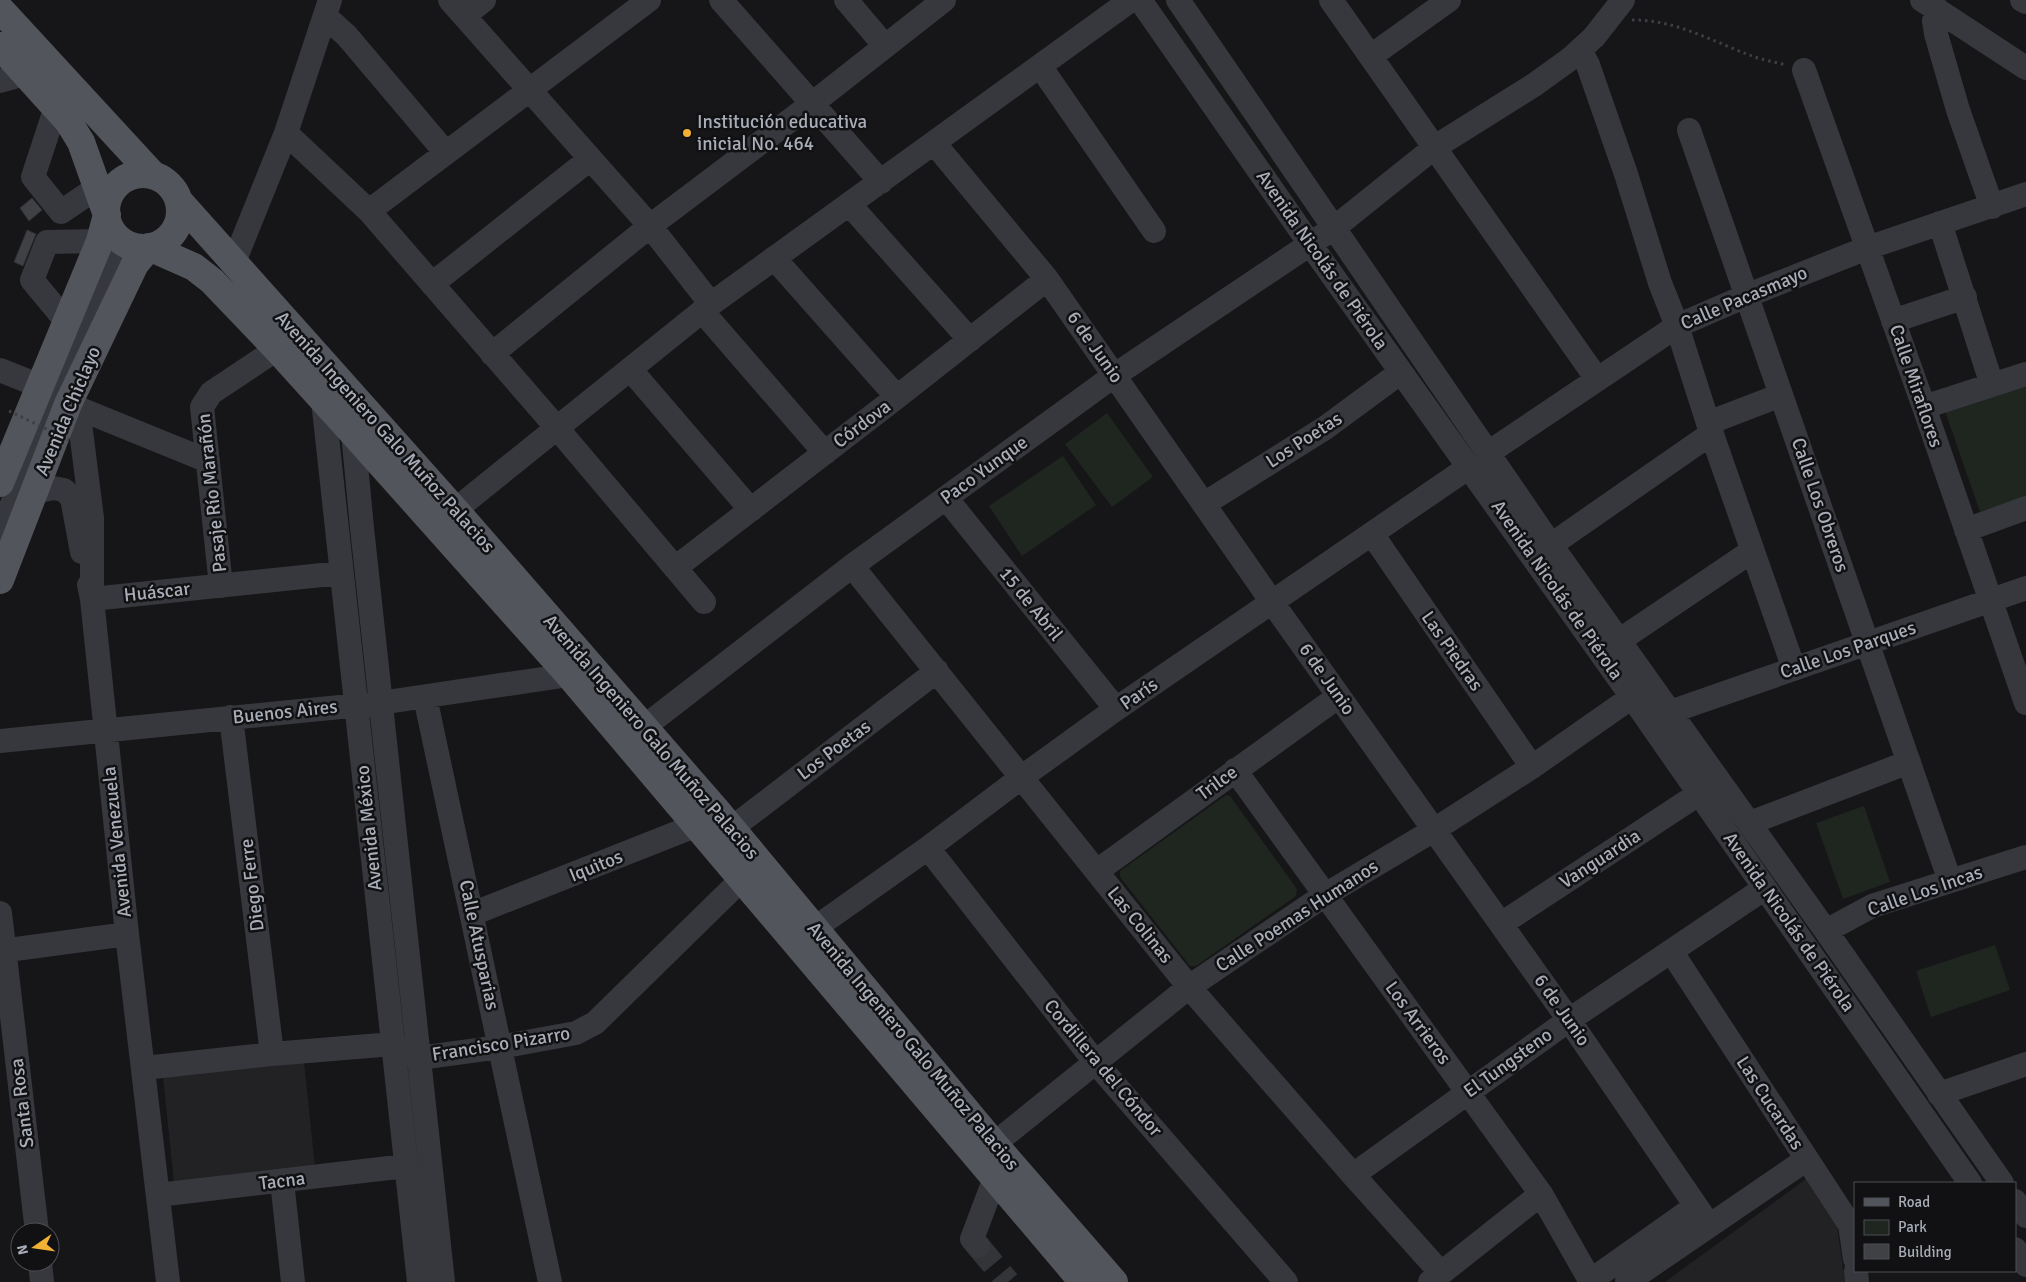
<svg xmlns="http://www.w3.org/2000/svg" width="2026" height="1282" viewBox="0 0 2026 1282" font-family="Signika,sans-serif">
	<rect width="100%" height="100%" fill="#161618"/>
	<path fill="#222225" d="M304,1062L315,1167L174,1182L163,1077Z
		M1806,1179L1837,1226L1845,1282H1665Z"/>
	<path fill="#1e261f" d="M2026,383V496L1980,512L1945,411Z
		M1107,413L1153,477L1112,507L1065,444Z
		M1063,456L1096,505L1022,556L989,506Z
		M1226,795L1230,796L1297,889L1296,896L1196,966H1190L1120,877V871Z
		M1864,806L1890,882L1843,899L1816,823Z
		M1995,945L2010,990L1931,1017L1916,971Z"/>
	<path fill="#404145" stroke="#303034" d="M32,198L42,210L29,221L20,208Z
		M27,230L36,234L23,266L14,262Z"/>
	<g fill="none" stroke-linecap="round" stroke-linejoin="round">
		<path stroke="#333438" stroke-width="24" stroke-dasharray="24 12" stroke-linecap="butt" d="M978,1246L1008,1282"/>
		<path stroke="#3d3f44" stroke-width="3" stroke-dasharray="2.5 4" stroke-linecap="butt" d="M1632,20C1674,19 1714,42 1752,56C1763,60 1775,62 1786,65"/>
		<path stroke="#37383d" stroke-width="24" d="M450,0L650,226L711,304
			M721,0L881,182
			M846,0L885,46
			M1140,0L1310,244L1632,697L1970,1183
			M1178,0L1551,545L1826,931L2002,1183
			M1331,0L1597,379
			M1922,0L2026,68
			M2022,0L2026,2
			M1937,9L1934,21L1936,34L1958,110L1992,207
			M465,15L484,0
			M325,16L347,36L446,153
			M1580,50L1588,65L1626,174L1660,283L1677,326L1708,423L1794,669
			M1371,56L1449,0
			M1040,66L1154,231
			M1804,70L1924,407L2026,703
			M0,81L25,74
			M56,107L33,177L61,212L98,187
			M1689,130L1950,881
			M286,133L369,211L557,428L704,602
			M934,143L1047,279L1272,602L1569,1020L1709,1225
			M849,204L970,340
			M369,211L649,0
			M1940,223L1992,385
			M774,258L897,397
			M234,262L286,133L330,0
			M432,284L590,159
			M702,311L825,453
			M66,321L32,280L47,242L100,241
			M1893,321L1965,297
			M492,354L650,226L813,103L944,0
			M630,369L751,510
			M0,370L40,386
			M328,392L323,400L419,1282
			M68,404L80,423L92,518V599L127,934L168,1282
			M68,404L208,461
			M1924,407L2026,374
			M1708,423L1781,395
			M356,427L353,433L362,528L443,1282
			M1488,453L1677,326L1746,296L1867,248L2026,194
			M34,492L53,488L64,490L72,498L82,552
			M946,498L1116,709
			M1204,504L1325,428L1401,372
			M455,510L711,304L1131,0
			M1966,530L2026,508
			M0,534L119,238
			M1372,534L1532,767
			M1551,545L1712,433
			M852,566L1189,987L1353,1175L1441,1273
			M675,568L897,397L1047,279
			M89,585L92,599L341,573
			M221,586L202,407L211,393L277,349
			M1620,640L1752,551
			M425,697L550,1282
			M1670,712L2026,588
			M231,717L272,1054
			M644,727L852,566L1115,375L1334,228L1435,147L1534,85L1570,59L1594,37L1623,0
			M0,741L380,703L569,675
			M1235,770L1541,1194L1591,1282
			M1750,823L1909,762
			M732,828L937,671
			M928,848L1096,1063L1286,1282
			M1097,871L1339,696
			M0,913L37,1232
			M472,914L697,825L710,816
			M1501,924L1700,793
			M815,928L928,848L1022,777L1116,709L1469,467
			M1826,931L1872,906L2026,857
			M0,951L127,934
			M1671,951L1850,1225L1855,1259
			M144,1068L272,1054L393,1044L419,1058L500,1047L576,1033L595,1023L742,879
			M1939,1094L2026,1064
			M979,1156L1189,987L1325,895L1434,830L1532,767L1632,697
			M1353,1175L1569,1020L1765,888
			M282,1181L293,1282
			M158,1195L406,1166
			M2015,1201L2026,1216
			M978,1246L972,1239L995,1178
			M2015,1249L2026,1265
			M40,1262L42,1282
			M1856,1271L1857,1282
			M1590,1281L1696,1206
			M1430,1282L1541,1194
			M1627,1282L1807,1159"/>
		<path stroke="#53555c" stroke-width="28" d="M0,9L153,175
			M0,46L68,121L81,142L107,215L100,241L0,483
			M106 211a37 37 0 1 1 74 0a37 37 0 1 1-74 0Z
			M179,201L455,510L717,811L994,1144L1114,1282
			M0,580L68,404L135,264L149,247L194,267L212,281L277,349L353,433L569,675L1083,1282"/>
		<path stroke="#3d3f44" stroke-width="3" stroke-dasharray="2.5 4" stroke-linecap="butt" d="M9,411L69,440"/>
	</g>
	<circle fill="#f2b134" stroke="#111113" stroke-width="2" cx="687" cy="133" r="5"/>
	<g text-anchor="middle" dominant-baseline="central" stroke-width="5" stroke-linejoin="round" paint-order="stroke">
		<g font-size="19" fill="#a8adb8" stroke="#111113" text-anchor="start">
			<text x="697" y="122">Institución educativa<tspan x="697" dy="22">inicial No. 464</tspan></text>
		</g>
		<g font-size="19" fill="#a8adb8" stroke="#111113">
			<text transform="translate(1322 260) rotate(55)">Avenida Nicolás de Piérola</text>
			<text transform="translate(1744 298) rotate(-23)">Calle Pacasmayo</text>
			<text transform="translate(1095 347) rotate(55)">6 de Junio</text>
			<text transform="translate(1916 386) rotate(71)">Calle Miraflores</text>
			<text transform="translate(68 411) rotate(-67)">Avenida Chiclayo</text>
			<text transform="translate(862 424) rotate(-37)">Córdova</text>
			<text transform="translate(385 432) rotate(48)">Avenida Ingeniero Galo Muñoz Palacios</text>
			<text transform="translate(1304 440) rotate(-33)">Los Poetas</text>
			<text transform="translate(984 470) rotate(-36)">Paco Yunque</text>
			<text transform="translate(212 493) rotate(-96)">Pasaje Río Marañón</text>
			<text transform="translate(1820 505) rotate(71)">Calle Los Obreros</text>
			<text transform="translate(1557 590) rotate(55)">Avenida Nicolás de Piérola</text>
			<text transform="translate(157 592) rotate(-6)">Huáscar</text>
			<text transform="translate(1031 604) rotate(51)">15 de Abril</text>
			<text transform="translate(1848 650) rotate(-19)">Calle Los Parques</text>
			<text transform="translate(1452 651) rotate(55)">Las Piedras</text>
			<text transform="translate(1327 679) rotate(55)">6 de Junio</text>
			<text transform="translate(1139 694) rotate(-35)">París</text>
			<text transform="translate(285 712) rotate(-6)">Buenos Aires</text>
			<text transform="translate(651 737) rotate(49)">Avenida Ingeniero Galo Muñoz Palacios</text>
			<text transform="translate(834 750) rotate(-37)">Los Poetas</text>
			<text transform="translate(1217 783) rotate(-36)">Trilce</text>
			<text transform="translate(369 828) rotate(-96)">Avenida México</text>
			<text transform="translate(117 842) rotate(-96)">Avenida Venezuela</text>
			<text transform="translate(1600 859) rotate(-33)">Vanguardia</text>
			<text transform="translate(596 866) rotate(-22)">Iquitos</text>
			<text transform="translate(252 885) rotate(-97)">Diego Ferre</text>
			<text transform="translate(1925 891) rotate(-19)">Calle Los Incas</text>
			<text transform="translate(1297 916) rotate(-33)">Calle Poemas Humanos</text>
			<text transform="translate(1789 922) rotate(55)">Avenida Nicolás de Piérola</text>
			<text transform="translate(1140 925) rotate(51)">Las Colinas</text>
			<text transform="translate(479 945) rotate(78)">Calle Atusparias</text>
			<text transform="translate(1562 1010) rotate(55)">6 de Junio</text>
			<text transform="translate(1418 1023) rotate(54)">Los Arrieros</text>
			<text transform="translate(501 1044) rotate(-9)">Francisco Pizarro</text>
			<text transform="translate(913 1046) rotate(50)">Avenida Ingeniero Galo Muñoz Palacios</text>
			<text transform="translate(1508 1063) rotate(-36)">El Tungsteno</text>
			<text transform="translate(1103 1068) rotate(50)">Cordillera del Cóndor</text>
			<text transform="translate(22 1103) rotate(-97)">Santa Rosa</text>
			<text transform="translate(1770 1103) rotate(57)">Las Cucardas</text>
			<text transform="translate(282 1181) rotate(-7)">Tacna</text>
		</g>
	</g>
	<rect x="1854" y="1182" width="162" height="90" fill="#111113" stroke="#4d4f55"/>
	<rect x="1864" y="1198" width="25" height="8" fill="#53555c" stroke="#4d4f55"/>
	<text x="1898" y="1207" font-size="15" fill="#a8adb8">Road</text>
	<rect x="1864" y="1220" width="25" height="15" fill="#1e261f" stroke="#4d4f55"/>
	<text x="1898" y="1232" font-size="15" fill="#a8adb8">Park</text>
	<rect x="1864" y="1244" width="25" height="15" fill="#404145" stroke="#4d4f55"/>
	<text x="1898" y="1257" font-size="15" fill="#a8adb8">Building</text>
	<g transform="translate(35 1247) rotate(257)"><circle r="24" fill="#111113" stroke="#4d4f55"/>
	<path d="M0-4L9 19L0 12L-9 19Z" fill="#f2b134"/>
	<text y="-8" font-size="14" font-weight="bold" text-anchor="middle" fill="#a8adb8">N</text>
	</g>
</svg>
